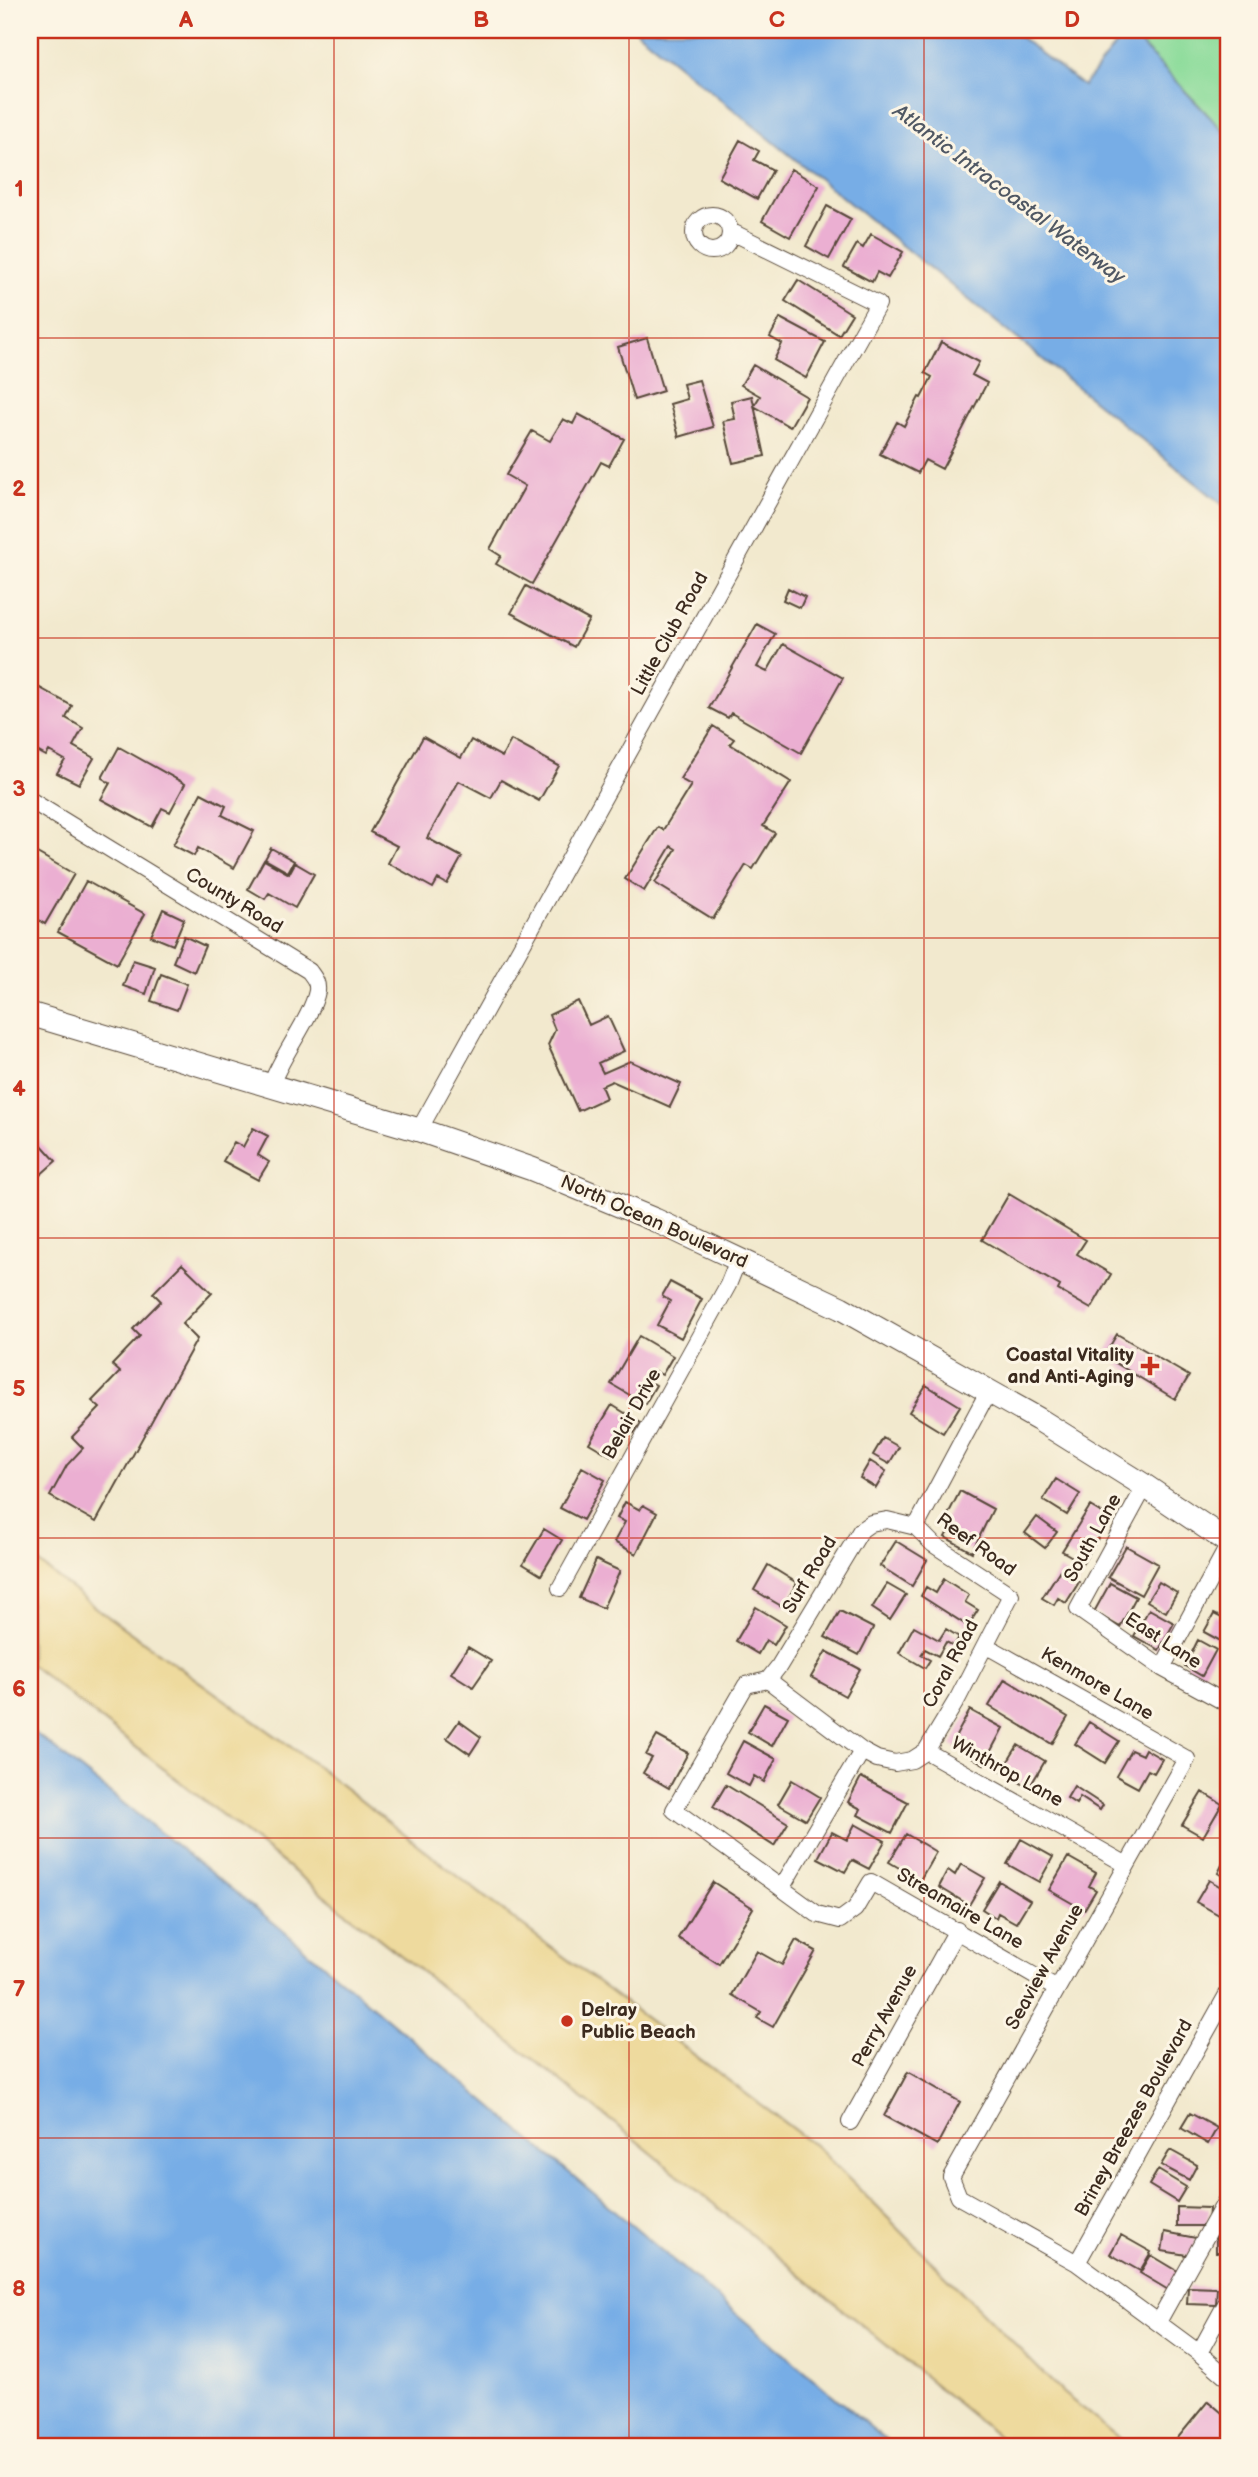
<svg xmlns="http://www.w3.org/2000/svg" width="1258" height="2477" viewBox="0 0 1258 2477" font-family="'Balsamiq Sans',sans-serif">
	<rect width="100%" height="100%" fill="#fcf5e5"/>
	<filter id="ink" filterUnits="userSpaceOnUse"><feTurbulence type="fractalNoise" baseFrequency=".0143" numOctaves="2"/><feDisplacementMap in="SourceGraphic" scale="14" xChannelSelector="R" yChannelSelector="G"/><feConvolveMatrix kernelMatrix="1 2 1 2 8 2 1 2 1" color-interpolation-filters="sRGB"/></filter>
	<filter id="wash" filterUnits="userSpaceOnUse"><feTurbulence type="fractalNoise" baseFrequency=".00686" numOctaves="4" result="noise"/><feDisplacementMap in="SourceGraphic" scale="28" xChannelSelector="R" yChannelSelector="G"/><feGaussianBlur stdDeviation="1.57" result="paint"/><feColorMatrix in="noise" values="0 0 0 0 0 0 0 0 0 0 0 0 0 0 0 0 0 1.4 0 .05"/><feComposite in="paint" operator="in"/></filter>
	<g filter="url(#wash)">
		<rect width="100%" height="100%" fill="#f2e9ce"/>
		<path fill="#8bdb9a" stroke="#63825c" stroke-width="2" d="M1127,30H1228V136Z"/>
		<path fill="#eeda9e" stroke="#94825e" stroke-width="2" d="M30,1556L96,1608L301,1754L495,1905L817,2147L1063,2393L1130,2447H1011L633,2138L30,1664Z"/>
		<path fill="#77ade6" stroke="#596c82" stroke-width="2" d="M635,30H1011L1083,86L1127,30L1228,136V509Z
			M30,1729L274,1923L894,2447H30Z"/>
		<g id="blocks">
			<path fill="#ebafd2" d="M740,140L759,151L754,160L773,170L757,199L719,178Z
				M791,169L819,186L790,237L762,221Z
				M827,206L851,219L829,259L806,246Z
				M871,234L903,252L888,278L877,272L872,282L844,267L857,244L863,248Z
				M798,280L852,314L839,335L785,301Z
				M780,318L825,342L806,378L774,360L782,344L770,337Z
				M647,338L663,391L634,400L618,347Z
				M941,342L979,362L972,375L987,383L942,469L925,460L918,473L880,454L897,422L904,426L919,397L921,398L932,377L925,373Z
				M753,365L807,397L790,427L754,406L760,396L741,385Z
				M699,380L713,427L679,437L670,404L687,399L683,384Z
				M752,396L765,456L733,463L723,421L735,419L731,401Z
				M578,414L624,439L609,466L601,462L532,584L496,564L501,556L490,549L525,486L506,475L532,431L550,441L563,419L573,424Z
				M526,586L589,620L574,647L511,613Z
				M788,588L805,597L800,608L783,600Z
				M757,624L775,634L757,667L767,672L783,644L843,678L801,753L731,713L728,718L709,708Z
				M33,684L72,706L66,718L83,728L73,746L94,758L79,784L57,773L65,760L49,751L46,756L30,747V690Z
				M713,726L734,739L730,744L791,782L763,826L775,833L753,869L746,865L713,919L655,883L676,849L671,846L644,891L625,879L658,827L663,830L691,785L680,779Z
				M423,737L461,758L471,740L502,757L511,740L559,766L539,801L501,780L491,798L459,781L427,838L462,857L447,884L438,879L433,888L388,863L397,846L370,832Z
				M119,747L185,784L170,812L162,808L152,827L101,799L110,783L102,778Z
				M201,793L226,806L222,815L254,831L234,868L198,848L194,856L173,845Z
				M271,848L294,861L288,872L265,859Z
				M30,849L74,874L45,924L30,915Z
				M264,860L289,874L295,863L314,874L295,908L269,893L265,899L248,889Z
				M86,881L145,914L117,964L58,932Z
				M163,909L184,919L173,945L151,936Z
				M184,936L205,946L194,972L173,962Z
				M133,960L155,967L146,994L123,986Z
				M161,974L187,984L177,1010L151,1001Z
				M578,1001L589,1025L608,1016L624,1051L598,1063L603,1073L630,1061L681,1084L670,1107L612,1081L601,1086L606,1098L578,1111L548,1045L555,1030L549,1015Z
				M253,1128L268,1136L258,1155L269,1162L258,1180L223,1161L234,1142L243,1147Z
				M30,1132L56,1161L30,1184Z
				M1009,1194L1086,1240L1077,1254L1111,1274L1091,1309L1058,1290L1060,1286L982,1240Z
				M182,1264L212,1293L182,1324L197,1339L96,1522L50,1496L67,1465L83,1448L72,1437L100,1408L92,1401L120,1372L112,1365L140,1336L133,1329L161,1301L153,1293Z
				M670,1282L702,1299L681,1338L657,1325L670,1301L662,1296Z
				M1117,1334L1189,1376L1175,1399L1104,1356Z
				M639,1336L673,1356L662,1375L655,1371L649,1381L656,1385L645,1404L611,1384Z
				M926,1385L960,1406L943,1433L909,1412Z
				M612,1405L641,1423L634,1433L630,1430L613,1457L589,1443Z
				M883,1438L899,1447L889,1464L873,1455Z
				M870,1461L886,1471L876,1488L860,1478Z
				M582,1467L605,1480L583,1520L560,1508Z
				M1056,1479L1080,1494L1067,1515L1043,1500Z
				M960,1491L993,1509L972,1552L945,1537L951,1526L944,1522Z
				M625,1502L640,1510L643,1505L657,1513L636,1554L614,1542L625,1522L617,1518Z
				M1090,1506L1110,1518L1083,1563L1062,1551Z
				M1037,1517L1057,1532L1045,1548L1025,1533Z
				M544,1529L562,1540L541,1575L523,1564Z
				M896,1541L927,1560L912,1586L880,1566Z
				M1126,1546L1158,1564L1141,1595L1108,1577Z
				M596,1560L620,1571L603,1608L579,1598Z
				M768,1565L797,1583L783,1607L754,1590Z
				M1060,1570L1079,1582L1066,1603L1058,1598L1054,1605L1042,1598Z
				M944,1579L969,1595L965,1602L978,1610L968,1626L921,1596L926,1587L936,1593Z
				M1159,1582L1177,1593L1166,1612L1147,1601Z
				M1110,1583L1136,1597L1120,1627L1094,1612Z
				M887,1584L906,1595L890,1620L872,1608Z
				M756,1607L786,1625L774,1645L766,1640L758,1654L736,1641Z
				M1149,1609L1174,1623L1159,1650L1134,1636Z
				M840,1611L873,1628L859,1655L825,1637Z
				M1214,1614L1228,1621V1645L1204,1632Z
				M914,1626L939,1640L946,1629L959,1637L954,1646L946,1642L938,1656L925,1649L921,1655L930,1660L925,1668L899,1653Z
				M1198,1640L1216,1650L1202,1676L1185,1666Z
				M468,1647L491,1661L473,1687L451,1673Z
				M826,1651L860,1669L845,1696L811,1677Z
				M1005,1679L1068,1717L1052,1744L989,1706Z
				M764,1704L788,1717L772,1746L748,1732Z
				M970,1710L1003,1728L984,1764L951,1745Z
				M459,1721L481,1737L470,1754L447,1738Z
				M1089,1722L1119,1741L1105,1763L1075,1744Z
				M657,1736L688,1753L669,1788L643,1773L652,1758L646,1755Z
				M743,1741L776,1759L764,1782L754,1776L749,1786L726,1773Z
				M1018,1745L1045,1761L1029,1788L1002,1771Z
				M1145,1749L1162,1759L1154,1773L1148,1770L1138,1788L1116,1776L1131,1750L1142,1755Z
				M861,1777L908,1802L892,1833L858,1815L861,1809L848,1802Z
				M792,1780L820,1797L806,1820L778,1804Z
				M726,1785L788,1823L774,1846L713,1807Z
				M1074,1786L1103,1805L1100,1810L1080,1797L1076,1804L1067,1798Z
				M1202,1792L1222,1804L1203,1837L1182,1825Z
				M855,1824L885,1841L869,1869L852,1860L845,1872L818,1858L832,1832L847,1840Z
				M906,1834L936,1852L920,1880L889,1862Z
				M1021,1839L1053,1857L1039,1882L1007,1864Z
				M1228,1853V1879L1218,1873Z
				M1068,1857L1096,1873L1089,1886L1096,1890L1084,1910L1049,1890Z
				M961,1864L985,1878L969,1905L939,1887L948,1870L955,1875Z
				M1209,1880L1228,1891V1920L1196,1902Z
				M999,1881L1030,1900L1016,1923L998,1913L996,1918L982,1909Z
				M713,1882L753,1908L719,1964L678,1938Z
				M796,1940L816,1951L773,2027L757,2018L761,2012L732,1995L757,1951L782,1965Z
				M908,2072L960,2102L937,2145L884,2116Z
				M1190,2113L1217,2128L1208,2144L1181,2128Z
				M1170,2150L1197,2165L1189,2180L1161,2165Z
				M1158,2170L1186,2187L1177,2202L1149,2185Z
				M1177,2207L1209,2208L1208,2226H1177Z
				M1165,2232L1196,2238L1193,2256L1162,2251Z
				M1216,2233L1228,2234V2252H1216Z
				M1121,2235L1151,2252L1140,2271L1110,2254Z
				M1151,2255L1181,2273L1170,2291L1140,2273Z
				M1188,2287L1217,2288L1216,2305L1187,2304Z
				M1208,2401L1228,2418V2447H1185L1176,2440Z"/>
		</g>
	</g>
	<g filter="url(#ink)">
		<use href="#blocks" fill-opacity="0" stroke="#564738" stroke-width="2"/>
		<g fill="none" stroke-linecap="round" stroke-linejoin="round">
			<defs>
				<path id="street" d="M694 233a18 18 0 1 1 36 0a18 18 0 1 1-36 0Z
					M30,800L309,971C314,978 318,982 317,991C312,1017 281,1056 271,1085
					M419,1130L878,304L730,231
					M1145,1486L1078,1609L1162,1668L1228,1704
					M916,1527L988,1392
					M560,1588L728,1285L738,1260
					M985,1647L994,1650L1187,1759L951,2177L959,2197L1077,2263L1199,2353L1228,2378
					M1162,1668L1228,1546
					M768,1680L862,1751L877,1759L895,1763L912,1760L926,1751L958,1698L1011,1595L933,1544L916,1527L887,1520L871,1523L861,1530L779,1666L768,1680L746,1685L674,1810L817,1914L840,1920L855,1909L871,1882L1057,1989
					M926,1751L1127,1865
					M782,1887L862,1751
					M850,2122L957,1930
					M1077,2263L1228,1993
					M1158,2322L1228,2197
					M1199,2353L1228,2300"/>
				<path id="secondary" d="M30,1014L419,1130L532,1169L655,1220L841,1308L1038,1419L1145,1486L1228,1542"/>
			</defs>
			<use href="#street" stroke="#564738" stroke-width="18"/>
			<use href="#secondary" stroke="#564738" stroke-width="25"/>
			<use href="#street" stroke="#fff" stroke-width="16"/>
			<use href="#secondary" stroke="#fff" stroke-width="23"/>
		</g>
	</g>
	<path fill="none" stroke="#c8321e" stroke-width="2" stroke-opacity="0.55" d="M334,30V2447M629,30V2447M924,30V2447M30,338H1228M30,638H1228M30,938H1228M30,1238H1228M30,1538H1228M30,1838H1228M30,2138H1228"/>
	<g fill="#c8321e" stroke="#fcf5e5" stroke-width="2.5">
		<path d="M1146.5 1355.5h7v7h7v7h-7v7h-7v-7h-7v-7h7z"/>
		<circle cx="567" cy="2021" r="7"/>
	</g>
	<g text-anchor="middle" dominant-baseline="central" stroke-width="6" stroke-linejoin="round" paint-order="stroke">
		<g font-size="19" fill="#3b2a1e" stroke="#fcf5e5">
			<text transform="translate(670 634) rotate(-61)">Little Club Road</text>
			<text transform="translate(234 901) rotate(31)">County Road</text>
			<text transform="translate(654 1222) rotate(24)">North Ocean Boulevard</text>
			<text transform="translate(632 1414) rotate(-61)">Belair Drive</text>
			<text transform="translate(1093 1538) rotate(-61)">South Lane</text>
			<text transform="translate(976 1545) rotate(36)">Reef Road</text>
			<text transform="translate(810 1575) rotate(-59)">Surf Road</text>
			<text transform="translate(1163 1641) rotate(33)">East Lane</text>
			<text transform="translate(951 1664) rotate(-62)">Coral Road</text>
			<text transform="translate(1097 1684) rotate(30)">Kenmore Lane</text>
			<text transform="translate(1007 1772) rotate(29)">Winthrop Lane</text>
			<text transform="translate(960 1909) rotate(30)">Streamaire Lane</text>
			<text transform="translate(1045 1967) rotate(-61)">Seaview Avenue</text>
			<text transform="translate(885 2016) rotate(-61)">Perry Avenue</text>
			<text transform="translate(1134 2118) rotate(-61)">Briney Breezes Boulevard</text>
		</g>
		<g font-size="19" font-weight="bold" fill="#3b2a1e" stroke="#fcf5e5" text-anchor="end">
			<text x="1134" y="1355">Coastal Vitality<tspan x="1134" dy="22">and Anti-Aging</tspan></text>
			<text x="581" y="2010" text-anchor="start">Delray<tspan x="581" dy="22">Public Beach</tspan></text>
		</g>
		<g font-size="21" font-style="italic" fill="#505864" stroke="#fcf5e5">
			<text transform="translate(1009 194) rotate(37)">Atlantic Intracoastal Waterway</text>
		</g>
	</g>
	<rect width="1258" height="2477" fill="none" stroke="#fcf5e5" stroke-width="77"/>
	<rect x="38" y="38" width="1182" height="2400" fill="none" stroke="#c8321e" stroke-width="2.5"/>
	<g font-size="23" text-anchor="middle" font-weight="bold" fill="#c8321e">
		<text x="186" y="27">A</text>
		<text x="481" y="27">B</text>
		<text x="777" y="27">C</text>
		<text x="1072" y="27">D</text>
		<text x="19" y="196">1</text>
		<text x="19" y="496">2</text>
		<text x="19" y="796">3</text>
		<text x="19" y="1096">4</text>
		<text x="19" y="1396">5</text>
		<text x="19" y="1696">6</text>
		<text x="19" y="1996">7</text>
		<text x="19" y="2296">8</text>
	</g>
</svg>
